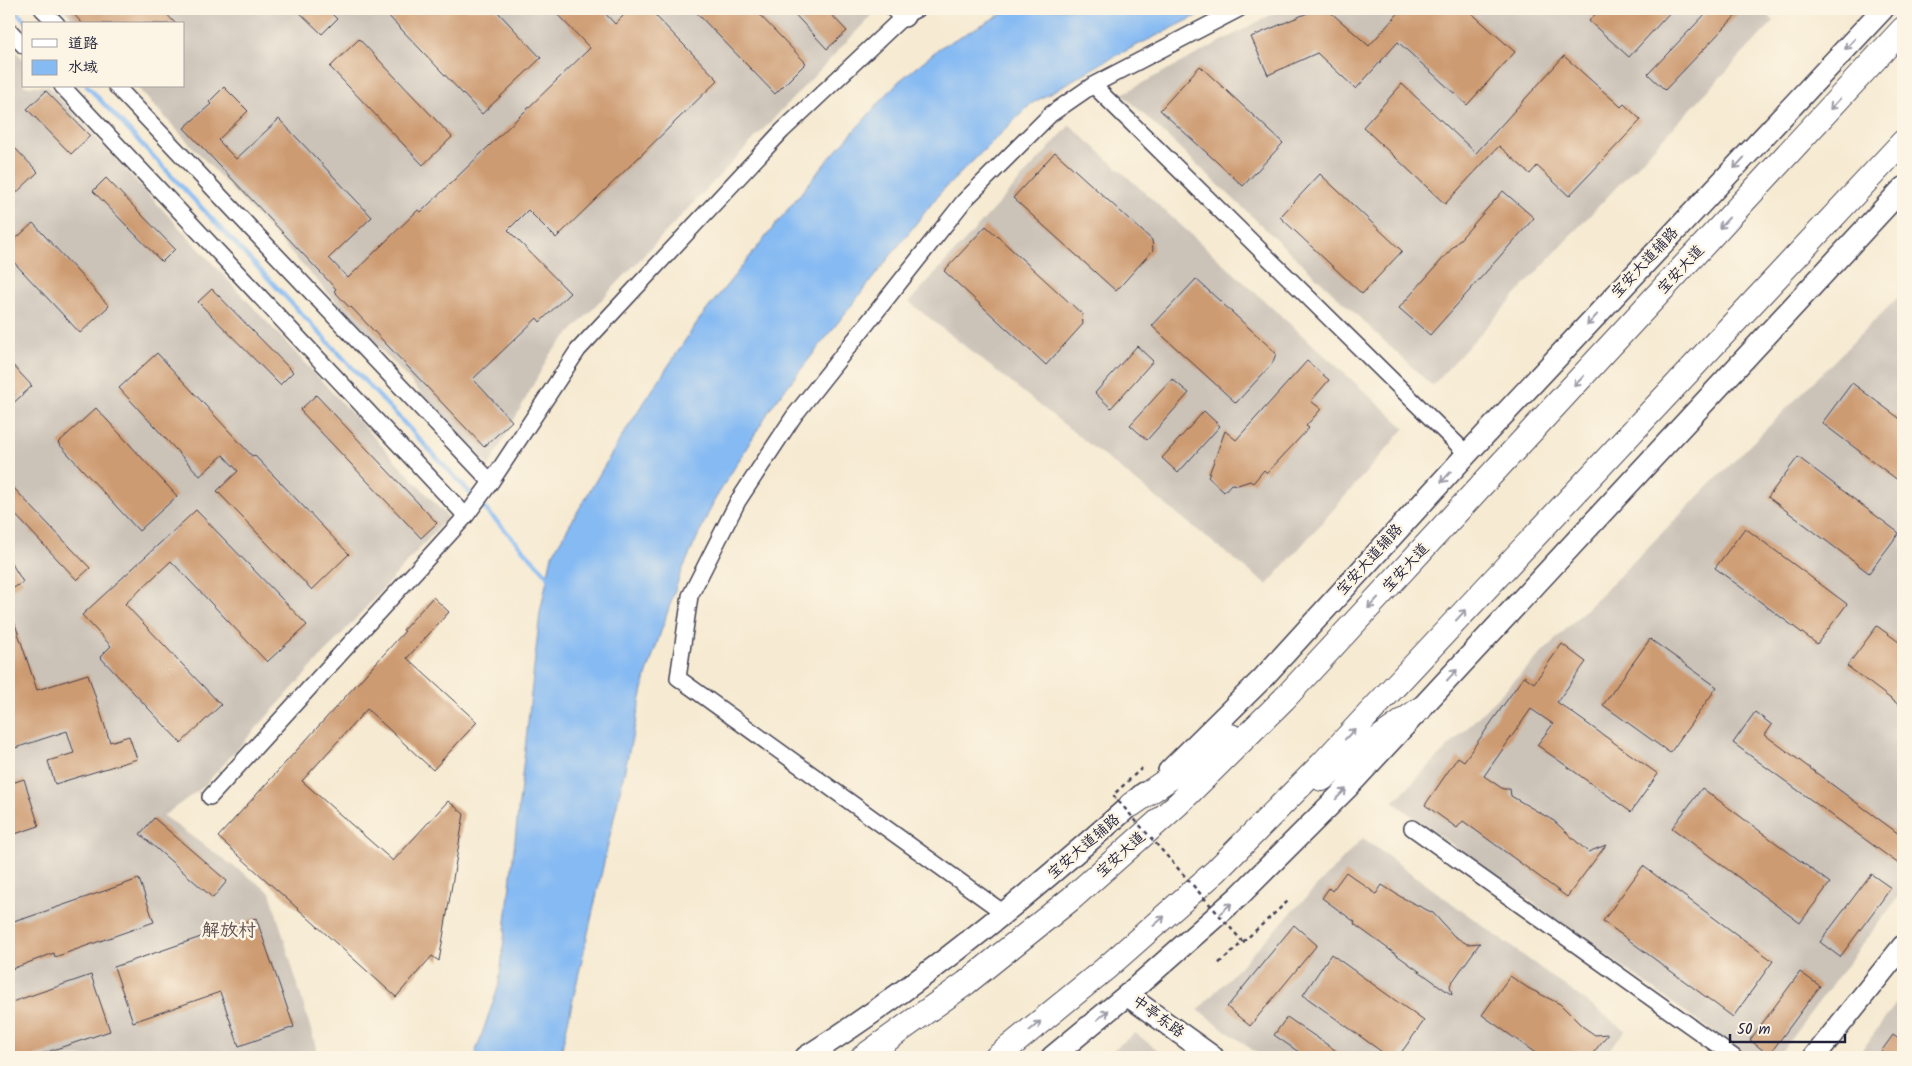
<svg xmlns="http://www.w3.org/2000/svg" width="1912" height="1066" viewBox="0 0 1912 1066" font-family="Kalam,'LXGW WenKai TC',sans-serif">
	<rect width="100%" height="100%" fill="#fcf5e5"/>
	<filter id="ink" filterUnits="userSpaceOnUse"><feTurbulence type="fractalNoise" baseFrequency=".02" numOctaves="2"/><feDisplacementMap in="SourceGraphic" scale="10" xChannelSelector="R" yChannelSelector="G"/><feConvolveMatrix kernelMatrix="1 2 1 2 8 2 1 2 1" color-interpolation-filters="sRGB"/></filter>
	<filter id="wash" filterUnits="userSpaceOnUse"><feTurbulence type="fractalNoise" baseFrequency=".0096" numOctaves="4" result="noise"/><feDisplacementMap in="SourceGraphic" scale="20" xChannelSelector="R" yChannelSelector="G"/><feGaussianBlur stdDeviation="1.12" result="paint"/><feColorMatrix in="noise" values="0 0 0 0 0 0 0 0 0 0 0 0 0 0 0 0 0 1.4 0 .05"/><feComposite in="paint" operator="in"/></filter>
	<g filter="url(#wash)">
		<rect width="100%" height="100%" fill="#f6ead2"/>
		<path fill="#cbc2b8" d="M64,9H883L874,13L550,354L489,466L136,86H184V24H77Z
			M1282,9H1760L1774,21L1573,233L1432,386L1122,94Z
			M9,44L24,60V86H48L448,517L203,787L163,816L270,892L319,1057H9Z
			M1070,125L1405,428L1267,585L909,302Z
			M1903,292V891L1777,1057H1748L1393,802Z
			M1363,838L1625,1030L1604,1057H1262L1198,1010Z
			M1903,994V1057H1857Z
			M1135,1033L1167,1057H1104Z"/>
		<path fill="#85baf3" stroke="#546e97" d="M1011,9H1211L1109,59L1031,104L940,193L772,406L714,501L680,575L646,676L560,1057H474L499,985L540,613L552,555L622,436L698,321L826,162L898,82L941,47Z"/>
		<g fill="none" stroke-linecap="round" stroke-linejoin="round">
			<path stroke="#85baf3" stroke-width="4.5" d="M14,9L28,24
				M87,86L551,579"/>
		</g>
		<g id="blocks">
			<path fill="#cd9b72" d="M69,9H162L176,24H83Z
				M296,9H327L337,19L322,34Z
				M382,9H495L541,58L482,114Z
				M552,9H601L615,24L630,9H649L718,80L556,238L528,210L508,230L570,293L540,322L537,318L473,379L512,421L484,447L351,307L350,308L334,291L336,289L184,128L211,104L209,102L224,87L248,111L218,140L236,159L279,119L372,217L329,258L348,278L418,210L421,212L590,48Z
				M693,9H754L806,63L775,94Z
				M790,9H826L847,31L827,49Z
				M1317,9H1327L1369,46L1402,9H1467L1515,52L1467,105L1398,42L1356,89L1317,53L1268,75L1251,37Z
				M1600,9H1673L1629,57L1589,21Z
				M1710,9H1742L1665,90L1648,74Z
				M359,39L452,137L423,165L330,67Z
				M1564,56L1621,107L1624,104L1641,120L1569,196L1537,166L1530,174L1499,146L1445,204L1363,127L1402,84L1476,153Z
				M1200,66L1283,143L1243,186L1160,110Z
				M46,91L90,136L71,154L27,109Z
				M9,142L38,172L9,200Z
				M1055,152L1152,240L1153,250L1116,291L1013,198Z
				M1320,174L1402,251L1362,294L1280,217Z
				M106,178L175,249L162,262L93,191Z
				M1503,191L1534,218L1430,335L1399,308Z
				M33,223L109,306L80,333L9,257V245Z
				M986,226L1082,314L1083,324L1046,365L944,271Z
				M1196,279L1274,351L1276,354L1272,364L1236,403L1152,326Z
				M212,289L293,372L280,385L198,302Z
				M1137,346L1153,361L1111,408L1095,393Z
				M157,353L252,456L254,455L349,554L312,590L217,491L238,471L223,455L200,476L119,388Z
				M9,361L32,386L9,407Z
				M1307,361L1329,380L1311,401L1321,409L1306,426L1309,428L1267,473L1264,470L1253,483L1250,481L1238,485L1231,484L1224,492L1208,477L1225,431L1236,440Z
				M1172,379L1189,393L1147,440L1130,425Z
				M1852,383L1903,421V484L1822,423Z
				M316,395L437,523L421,538L300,410Z
				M96,408L177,496L139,531L58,443Z
				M1204,411L1220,426L1178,473L1162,458Z
				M1798,457L1899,533L1869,573L1768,497Z
				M9,483L90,568L77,580L9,508Z
				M196,510L307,625L267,662L171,561L125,604L221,705L181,743L100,657L111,646L82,615Z
				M1745,528L1847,604L1817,644L1715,568Z
				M9,559L23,582L9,591Z
				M433,597L449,612L407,658L477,722L433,770L367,709L302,781L393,861L448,801L464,814L439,961L432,956L396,997L218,837L405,631L403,630Z
				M9,612H11L37,690L88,674L110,742L129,736L137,759L55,784L48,761L74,753L67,731L9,750Z
				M1877,626L1903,645V708L1847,666Z
				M1650,639L1717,687L1670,753L1603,705Z
				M1562,644L1586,662L1557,702L1658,774L1631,812L1537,745L1553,724L1531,709L1484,776L1503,789H1510L1511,796L1554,821L1588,852L1606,845L1567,897L1463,821L1457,828L1425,805L1458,757L1464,761L1524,676L1534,683Z
				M1755,712L1772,725L1765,735L1903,837V867L1733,743Z
				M24,779L39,826L9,836V784Z
				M1702,788L1830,883L1800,923L1672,828Z
				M154,818L227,881L213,898L140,834Z
				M1643,866L1773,961L1733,1017L1603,921Z
				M1346,872L1376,894L1382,885L1401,897L1433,913L1454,936L1467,944L1480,943L1450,985L1452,995L1354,924L1355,922L1322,898L1329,888L1332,891Z
				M1871,874L1891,888L1840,957L1820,942Z
				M139,879L154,922L55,957L54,953L9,970V923L22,918L23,919Z
				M256,918L294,1027L239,1046L220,992L133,1022L114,967Z
				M1294,925L1317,945L1250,1026L1227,1007Z
				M1331,954L1424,1021L1398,1057H1389L1303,995Z
				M1800,972L1820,986L1769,1055L1750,1040Z
				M91,975L110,1031L32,1057H9V1003Z
				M1510,976L1528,988L1560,1004L1582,1026L1595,1035L1608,1034L1590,1057H1541L1482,1015Z
				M1287,1017L1345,1057H1306L1274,1035Z
				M1893,1035L1903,1042V1057H1877Z"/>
		</g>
	</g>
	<g filter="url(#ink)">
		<use href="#blocks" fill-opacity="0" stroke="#424052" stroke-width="1"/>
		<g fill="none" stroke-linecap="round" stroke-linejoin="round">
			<defs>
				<path id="street" d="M42,9L57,24
					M9,30L24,46
					M1093,85L1467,454
					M62,86L466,516
					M116,86L491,482
					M210,797L466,516L491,482L578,350L782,131L904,16L917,9
					M1412,828L1734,1057
					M1004,913L678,678L690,596L738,501L794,416L964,201L1051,114L1093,85L1239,9"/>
				<path id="secondary" d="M897,9L904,16
					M1169,771L1262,679L1467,454L1883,9
					M1127,995L1213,1057
					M806,1057C928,980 1037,888 1144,793
					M1052,1057L1127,995L1239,896L1347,788L1903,188
					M1814,1057L1903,946"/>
				<path id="primary" d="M1322,779L1420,709
					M1131,805L1231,736
					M863,1057L966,983L1072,898L1178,804L1284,699L1903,29
					M997,1057L1105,969L1216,871L1322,764L1903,142"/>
			</defs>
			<use href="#street" stroke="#424052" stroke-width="18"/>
			<use href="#secondary" stroke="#424052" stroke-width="24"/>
			<use href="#primary" stroke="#424052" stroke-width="26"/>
			<path stroke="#424052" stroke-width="2.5" stroke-dasharray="4 4" stroke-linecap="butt" d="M1243,942L1288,901"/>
			<use href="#street" stroke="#fff" stroke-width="15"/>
			<use href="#secondary" stroke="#fff" stroke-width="21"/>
			<use href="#primary" stroke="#fff" stroke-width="24"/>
			<path stroke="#424052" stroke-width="2.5" stroke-dasharray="4 4" stroke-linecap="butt" d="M1142,768L1113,795L1243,942L1217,965"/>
		</g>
		<defs><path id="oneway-shaft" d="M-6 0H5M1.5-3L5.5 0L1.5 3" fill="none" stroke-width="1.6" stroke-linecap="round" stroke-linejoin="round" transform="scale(1.25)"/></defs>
		<g stroke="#9c9ca7">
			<use href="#oneway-shaft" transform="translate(1850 44) rotate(133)"/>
			<use href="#oneway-shaft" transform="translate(1835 104) rotate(133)"/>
			<use href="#oneway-shaft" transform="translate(1739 163) rotate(133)"/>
			<use href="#oneway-shaft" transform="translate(1724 223) rotate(133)"/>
			<use href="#oneway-shaft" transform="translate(1592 320) rotate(133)"/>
			<use href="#oneway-shaft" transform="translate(1579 381) rotate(133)"/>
			<use href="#oneway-shaft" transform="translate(1446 477) rotate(132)"/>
			<use href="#oneway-shaft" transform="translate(1373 603) rotate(133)"/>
			<use href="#oneway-shaft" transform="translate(1461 615) rotate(-47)"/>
			<use href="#oneway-shaft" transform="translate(1452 675) rotate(-47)"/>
			<use href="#oneway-shaft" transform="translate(1350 734) rotate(-47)"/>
			<use href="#oneway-shaft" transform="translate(1341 794) rotate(-45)"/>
			<use href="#oneway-shaft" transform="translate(1226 908) rotate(-41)"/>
			<use href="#oneway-shaft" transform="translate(1159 921) rotate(-41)"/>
			<use href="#oneway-shaft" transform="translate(1103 1015) rotate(-40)"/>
			<use href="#oneway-shaft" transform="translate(1035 1026) rotate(-40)"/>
		</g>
	</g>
	<g text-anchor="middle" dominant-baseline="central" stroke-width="5" stroke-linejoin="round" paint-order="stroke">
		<g font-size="15" fill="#22223b" stroke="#fcf5e5">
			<text transform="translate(1645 263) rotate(-47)">宝安大道辅路</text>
			<text transform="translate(1681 270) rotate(-47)">宝安大道</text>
			<text transform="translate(1370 560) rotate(-48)">宝安大道辅路</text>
			<text transform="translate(1406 568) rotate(-47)">宝安大道</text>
			<text transform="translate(1084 847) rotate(-41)">宝安大道辅路</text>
			<text transform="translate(1121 855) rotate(-42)">宝安大道</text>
			<text transform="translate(1158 1017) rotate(36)">中亭东路</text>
		</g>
		<g font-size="18" fill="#5e4c4e" stroke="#fcf5e5">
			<text x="229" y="931">解放村</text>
		</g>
	</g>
	<rect width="1912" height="1066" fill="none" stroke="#fcf5e5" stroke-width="30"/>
	<rect x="22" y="22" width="162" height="65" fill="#fcf5e5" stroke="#a5a1a1"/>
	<rect x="32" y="39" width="25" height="8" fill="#ffffff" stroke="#a5a1a1"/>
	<text x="68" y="48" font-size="15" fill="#22223b">道路</text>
	<rect x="32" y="60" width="25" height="15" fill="#85baf3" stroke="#a5a1a1"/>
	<text x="68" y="72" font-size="15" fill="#22223b">水域</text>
	<path d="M1730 1034v8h115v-8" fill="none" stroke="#22223b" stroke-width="2.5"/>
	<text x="1737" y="1034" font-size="15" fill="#22223b" stroke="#fcf5e5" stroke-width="4" paint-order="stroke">50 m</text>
</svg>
